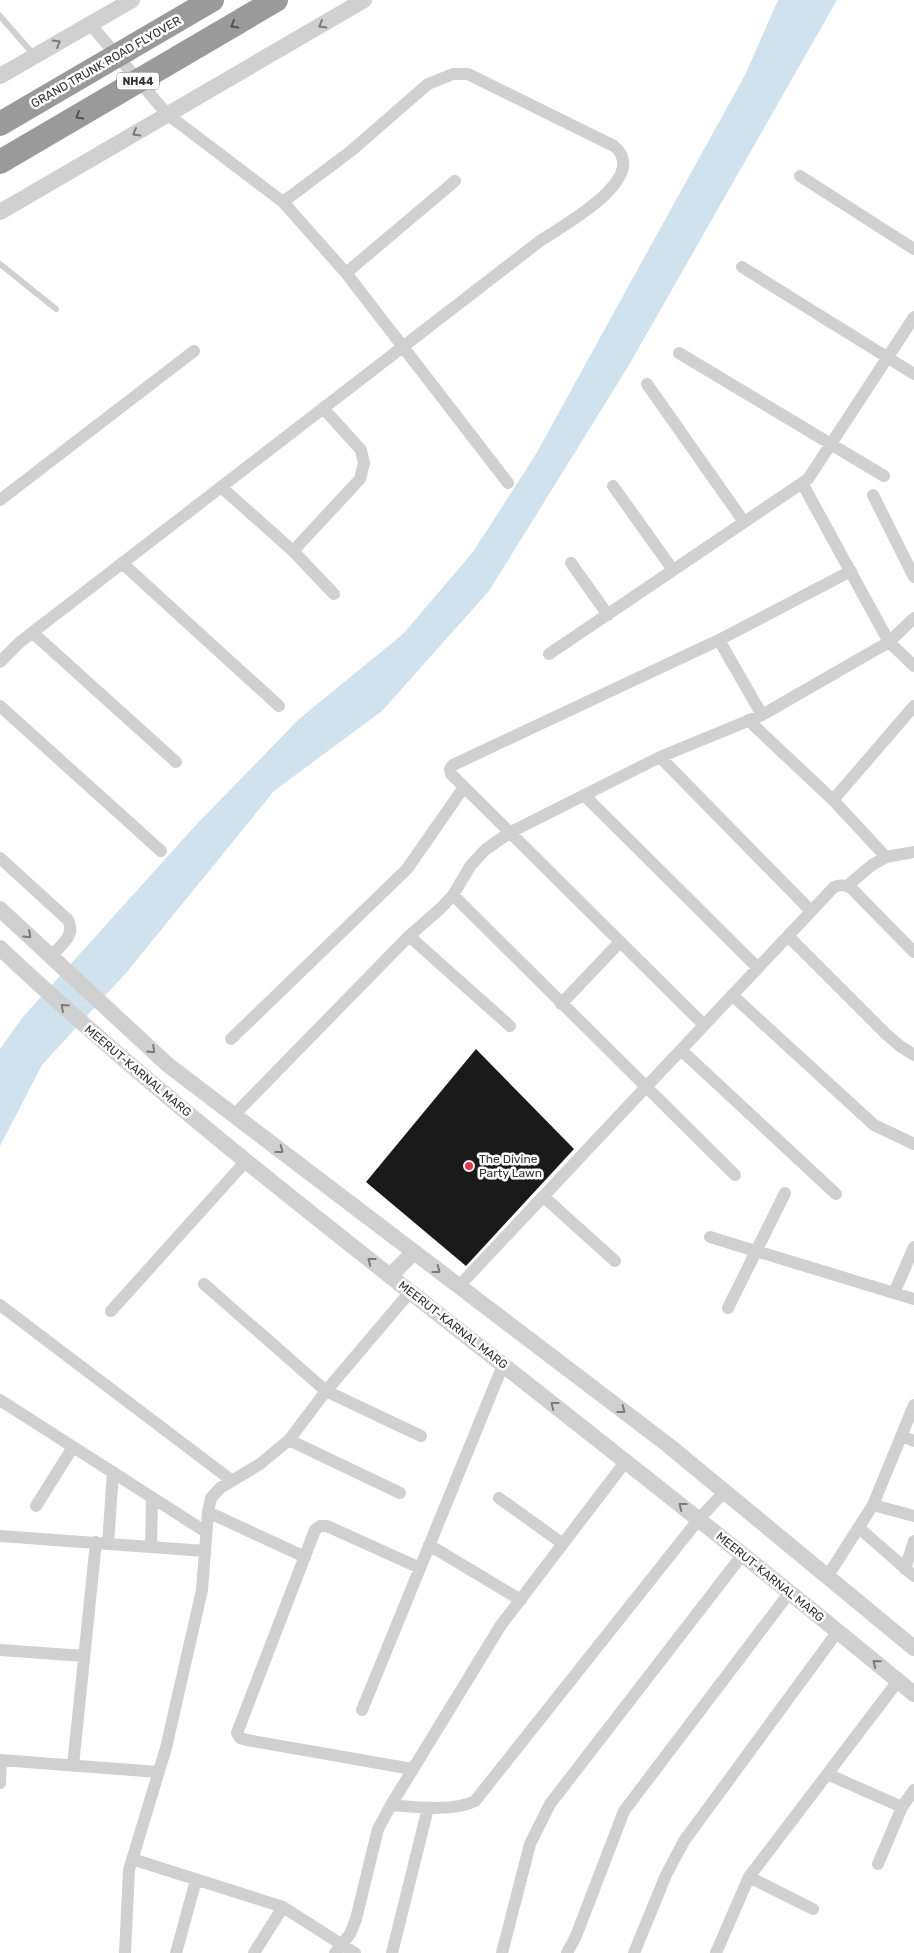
<svg xmlns="http://www.w3.org/2000/svg" width="914" height="1953" viewBox="0 0 914 1953" font-family="Rubik,sans-serif">
	<rect width="100%" height="100%" fill="#fff"/>
	<path fill="#cfe2ee" d="M778,0H837L629,365L489,591L382,711L274,791L126,973L42,1065L0,1146V1049L22,1018L195,826L299,719L403,634L473,552L536,454L629,285L745,75Z"/>
	<path fill="#1a1a1a" d="M476,1049L574,1149L466,1266L366,1182Z"/>
	<g fill="none" stroke-linecap="round" stroke-linejoin="round">
		<path stroke="#d0d0d0" stroke-width="6" d="M0,16L34,55
			M0,264L56,309"/>
		<path stroke="#d0d0d0" stroke-width="12" d="M90,24L167,114L283,202L346,273L508,483
			M800,176L914,249
			M742,267L914,374
			M346,273L455,181
			M679,353L884,476
			M647,384L744,522
			M802,483L889,642L914,666
			M613,486L673,570
			M221,487L293,551L334,594
			M873,495L914,577
			M0,500L194,351
			M293,551L360,479L364,463L361,450L323,408
			M122,563L279,706
			M571,563L608,615
			M33,633L176,762
			M719,640L762,715
			M549,654L808,479L914,317
			M0,662L20,642L540,241C562,226 652,178 614,146L468,74H453L428,84L351,151L283,202
			M0,706L161,851
			M748,720L833,800L886,857
			M660,757L811,911
			M584,795L758,968
			M833,800L914,706
			M0,858L68,920C76,936 61,945 51,956
			M847,886L872,865L886,857L914,852
			M453,895L735,1175
			M409,936L510,1026
			M788,936L886,1034L900,1046L914,1055
			M732,995L874,1125L914,1144
			M561,1004L620,942
			M704,1025L451,774L450,769L453,765L719,640L851,571
			M231,1039L407,869L464,787
			M681,1050L836,1194
			M234,1115L409,936L441,908L453,895L471,865L485,850L509,833L660,757L762,715L889,642L914,618
			M544,1197L615,1261
			M710,1237L914,1299
			M204,1284L326,1391L421,1436
			M459,1286L834,887C841,884 846,885 852,889L914,952
			M894,1293L914,1247
			M0,1305L231,1480
			M728,1308L785,1193
			M111,1311L246,1161
			M0,1400L206,1532
			M901,1436L914,1441
			M289,1440L400,1493
			M499,1498L563,1544
			M873,1505L914,1516
			M36,1506L73,1447
			M208,1512L305,1557
			M859,1528L914,1576
			M0,1536L205,1551
			M108,1544L113,1472
			M429,1545L521,1600
			M151,1547L152,1497
			M905,1569L914,1541
			M827,1577L873,1505L914,1405
			M0,1650L84,1656
			M362,1710L503,1365
			M0,1760L158,1772
			M73,1766L96,1542
			M412,1769L247,1740L240,1738L237,1733L315,1530L320,1526H327L420,1568
			M827,1774L902,1807
			M0,1783L1,1760
			M391,1805C414,1807 454,1812 475,1801L699,1519L724,1492
			M132,1859L283,1907L355,1953
			M878,1864L902,1807L914,1790
			M749,1877L813,1909
			M125,1953L129,1870L166,1748L202,1590L208,1512L211,1498L220,1488L260,1464L289,1440L326,1391L410,1292
			M176,1953L196,1880
			M254,1953L283,1907
			M335,1953L350,1934L356,1919L378,1829L391,1805L501,1625L626,1461
			M392,1953L428,1808
			M502,1953L530,1844L550,1804L743,1554
			M567,1953L576,1936L624,1811L790,1592
			M634,1953L666,1875L684,1841L838,1631
			M716,1953L749,1877L898,1681"/>
		<path stroke="#d0d0d0" stroke-width="16" d="M0,76L132,0
			M0,212L364,0
			M0,909L168,1065L668,1445L914,1648
			M0,948C138,1078 287,1195 437,1313C597,1439 757,1564 914,1694
			M390,1276L414,1252"/>
		<path stroke="#9a9a9a" stroke-width="24" d="M0,124L212,0
			M0,162L276,0"/>
	</g>
	<defs><path id="oneway-chevron" d="M-2-3.5L2.5 0L-2 3.5" fill="none" stroke-width="1.6" stroke-linecap="round" stroke-linejoin="round" transform="scale(1.25)"/></defs>
	<g stroke="#525252">
		<use href="#oneway-chevron" transform="translate(234 25) rotate(150)"/>
		<use href="#oneway-chevron" transform="translate(79 116) rotate(150)"/>
	</g>
	<g stroke="#7a7a7a">
		<use href="#oneway-chevron" transform="translate(322 25) rotate(150)"/>
		<use href="#oneway-chevron" transform="translate(57 43) rotate(-30)"/>
		<use href="#oneway-chevron" transform="translate(136 133) rotate(150)"/>
		<use href="#oneway-chevron" transform="translate(28 935) rotate(43)"/>
		<use href="#oneway-chevron" transform="translate(64 1007) rotate(-138)"/>
		<use href="#oneway-chevron" transform="translate(152 1050) rotate(43)"/>
		<use href="#oneway-chevron" transform="translate(280 1150) rotate(37)"/>
		<use href="#oneway-chevron" transform="translate(371 1261) rotate(-142)"/>
		<use href="#oneway-chevron" transform="translate(437 1270) rotate(37)"/>
		<use href="#oneway-chevron" transform="translate(554 1405) rotate(-142)"/>
		<use href="#oneway-chevron" transform="translate(622 1410) rotate(37)"/>
		<use href="#oneway-chevron" transform="translate(682 1506) rotate(-142)"/>
		<use href="#oneway-chevron" transform="translate(876 1663) rotate(-141)"/>
	</g>
	<circle fill="#e63946" stroke="#fff" stroke-width="2" cx="469" cy="1166" r="5"/>
	<g text-anchor="middle" dominant-baseline="central" stroke-width="5" stroke-linejoin="round" paint-order="stroke">
		<rect fill="#fff" stroke="#707070" stroke-width="1" x="117" y="72.5" width="42" height="17" rx="4"/>
		<g font-size="11" font-weight="bold" fill="#333">
			<text x="138" y="81">NH44</text>
		</g>
		<g font-size="12" fill="#333" stroke="#fff">
			<text transform="translate(106 62) rotate(-30)">GRAND TRUNK ROAD FLYOVER</text>
			<text transform="translate(138 1071) rotate(40)">MEERUT-KARNAL MARG</text>
			<text transform="translate(453 1325) rotate(38)">MEERUT-KARNAL MARG</text>
			<text transform="translate(770 1577) rotate(39)">MEERUT-KARNAL MARG</text>
		</g>
		<g font-size="12" fill="#333" stroke="#fff" text-anchor="start">
			<text x="479" y="1159">The Divine<tspan x="479" dy="14">Party Lawn</tspan></text>
		</g>
	</g>
</svg>
